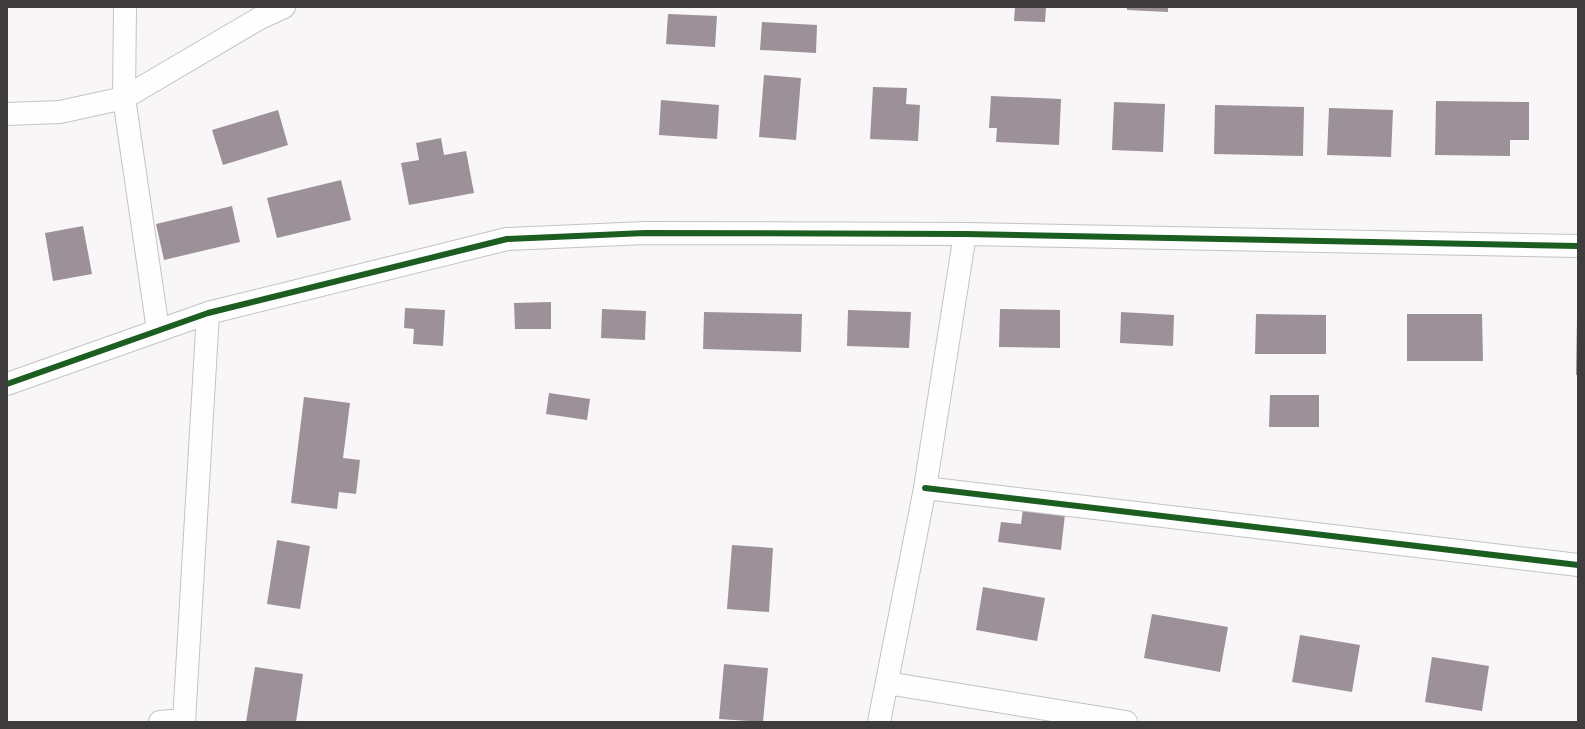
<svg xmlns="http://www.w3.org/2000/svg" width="1585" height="729" viewBox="0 0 1585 729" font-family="'Fira Sans Condensed',sans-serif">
	<rect width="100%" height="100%" fill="#f9f6f8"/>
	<path fill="#9d9199" d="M1015,7H1046L1045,22L1014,21Z
		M1127,7H1168V12L1127,10Z
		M668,14L717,16L715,47L666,44Z
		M762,22L817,25L816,53L760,50Z
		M764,75L801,78L796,140L759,137Z
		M873,87L907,88L906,104L920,105L918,141L870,139Z
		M991,96L1061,99L1059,145L996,142L997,128H989Z
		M661,100L719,105L717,139L659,135Z
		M1436,101L1529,102V140H1510V156L1435,155Z
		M1114,102L1165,104L1163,152L1112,150Z
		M1215,105L1304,107L1303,156L1214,154Z
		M1329,108L1393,110L1391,157L1327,155Z
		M278,110L288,145L223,165L212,130Z
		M441,138L444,155L466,151L474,193L409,205L401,163L419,160L416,143Z
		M341,180L351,220L277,238L267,198Z
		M232,206L240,242L164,260L156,224Z
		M83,226L92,274L53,281L45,233Z
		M551,302V329H515L514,303Z
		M405,308L445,310L443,346L413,344L414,329L404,328Z
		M602,309L646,311L645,340L601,338Z
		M1000,309L1060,310V348L999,347Z
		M848,310L911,312L909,348L847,346Z
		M704,312L802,314L801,352L703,349Z
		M1121,312L1174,315L1173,346L1120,343Z
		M1256,314L1326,315V354H1255Z
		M1407,314H1482L1483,361H1407Z
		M1577,316H1578V375H1576Z
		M549,393L590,399L587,420L546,414Z
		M1270,395H1319V427H1269Z
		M304,397L350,403L343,458L360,460L356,494L339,492L337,509L291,503Z
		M1023,509L1065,514L1061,550L998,542L1001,522L1021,524Z
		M277,540L310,546L300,609L267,604Z
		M732,545L773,548L769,612L727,609Z
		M983,587L1045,598L1037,641L976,630Z
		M1152,614L1228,627L1220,672L1144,658Z
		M1300,635L1360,645L1352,692L1292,682Z
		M1432,657L1489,666L1482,711L1425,702Z
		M724,664L768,668L763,722L719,719Z
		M255,667L303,674L296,722H246Z"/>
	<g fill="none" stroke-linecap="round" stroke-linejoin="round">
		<defs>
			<path id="minor" d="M125,7L124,98L158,330
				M7,114L60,112L124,98L260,18L284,7
				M7,384L208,313L507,239L645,233L965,234L1578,246
				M925,488L1578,565
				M887,683L1126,722
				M160,722L184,720
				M184,722L208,313
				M879,722L925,488L965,234"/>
		</defs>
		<use href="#minor" stroke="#c5c2c4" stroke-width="24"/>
		<use href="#minor" stroke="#fefefe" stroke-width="22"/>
		<defs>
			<path id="cycleway" d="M7,384L208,313L507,239L645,233L965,234L1578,246
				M925,488L1578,565"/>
		</defs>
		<use href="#cycleway" stroke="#fff" stroke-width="8"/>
		<use href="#cycleway" stroke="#1b5e20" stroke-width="6"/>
	</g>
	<rect width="1585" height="729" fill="none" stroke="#3e3c3d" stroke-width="16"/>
</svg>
